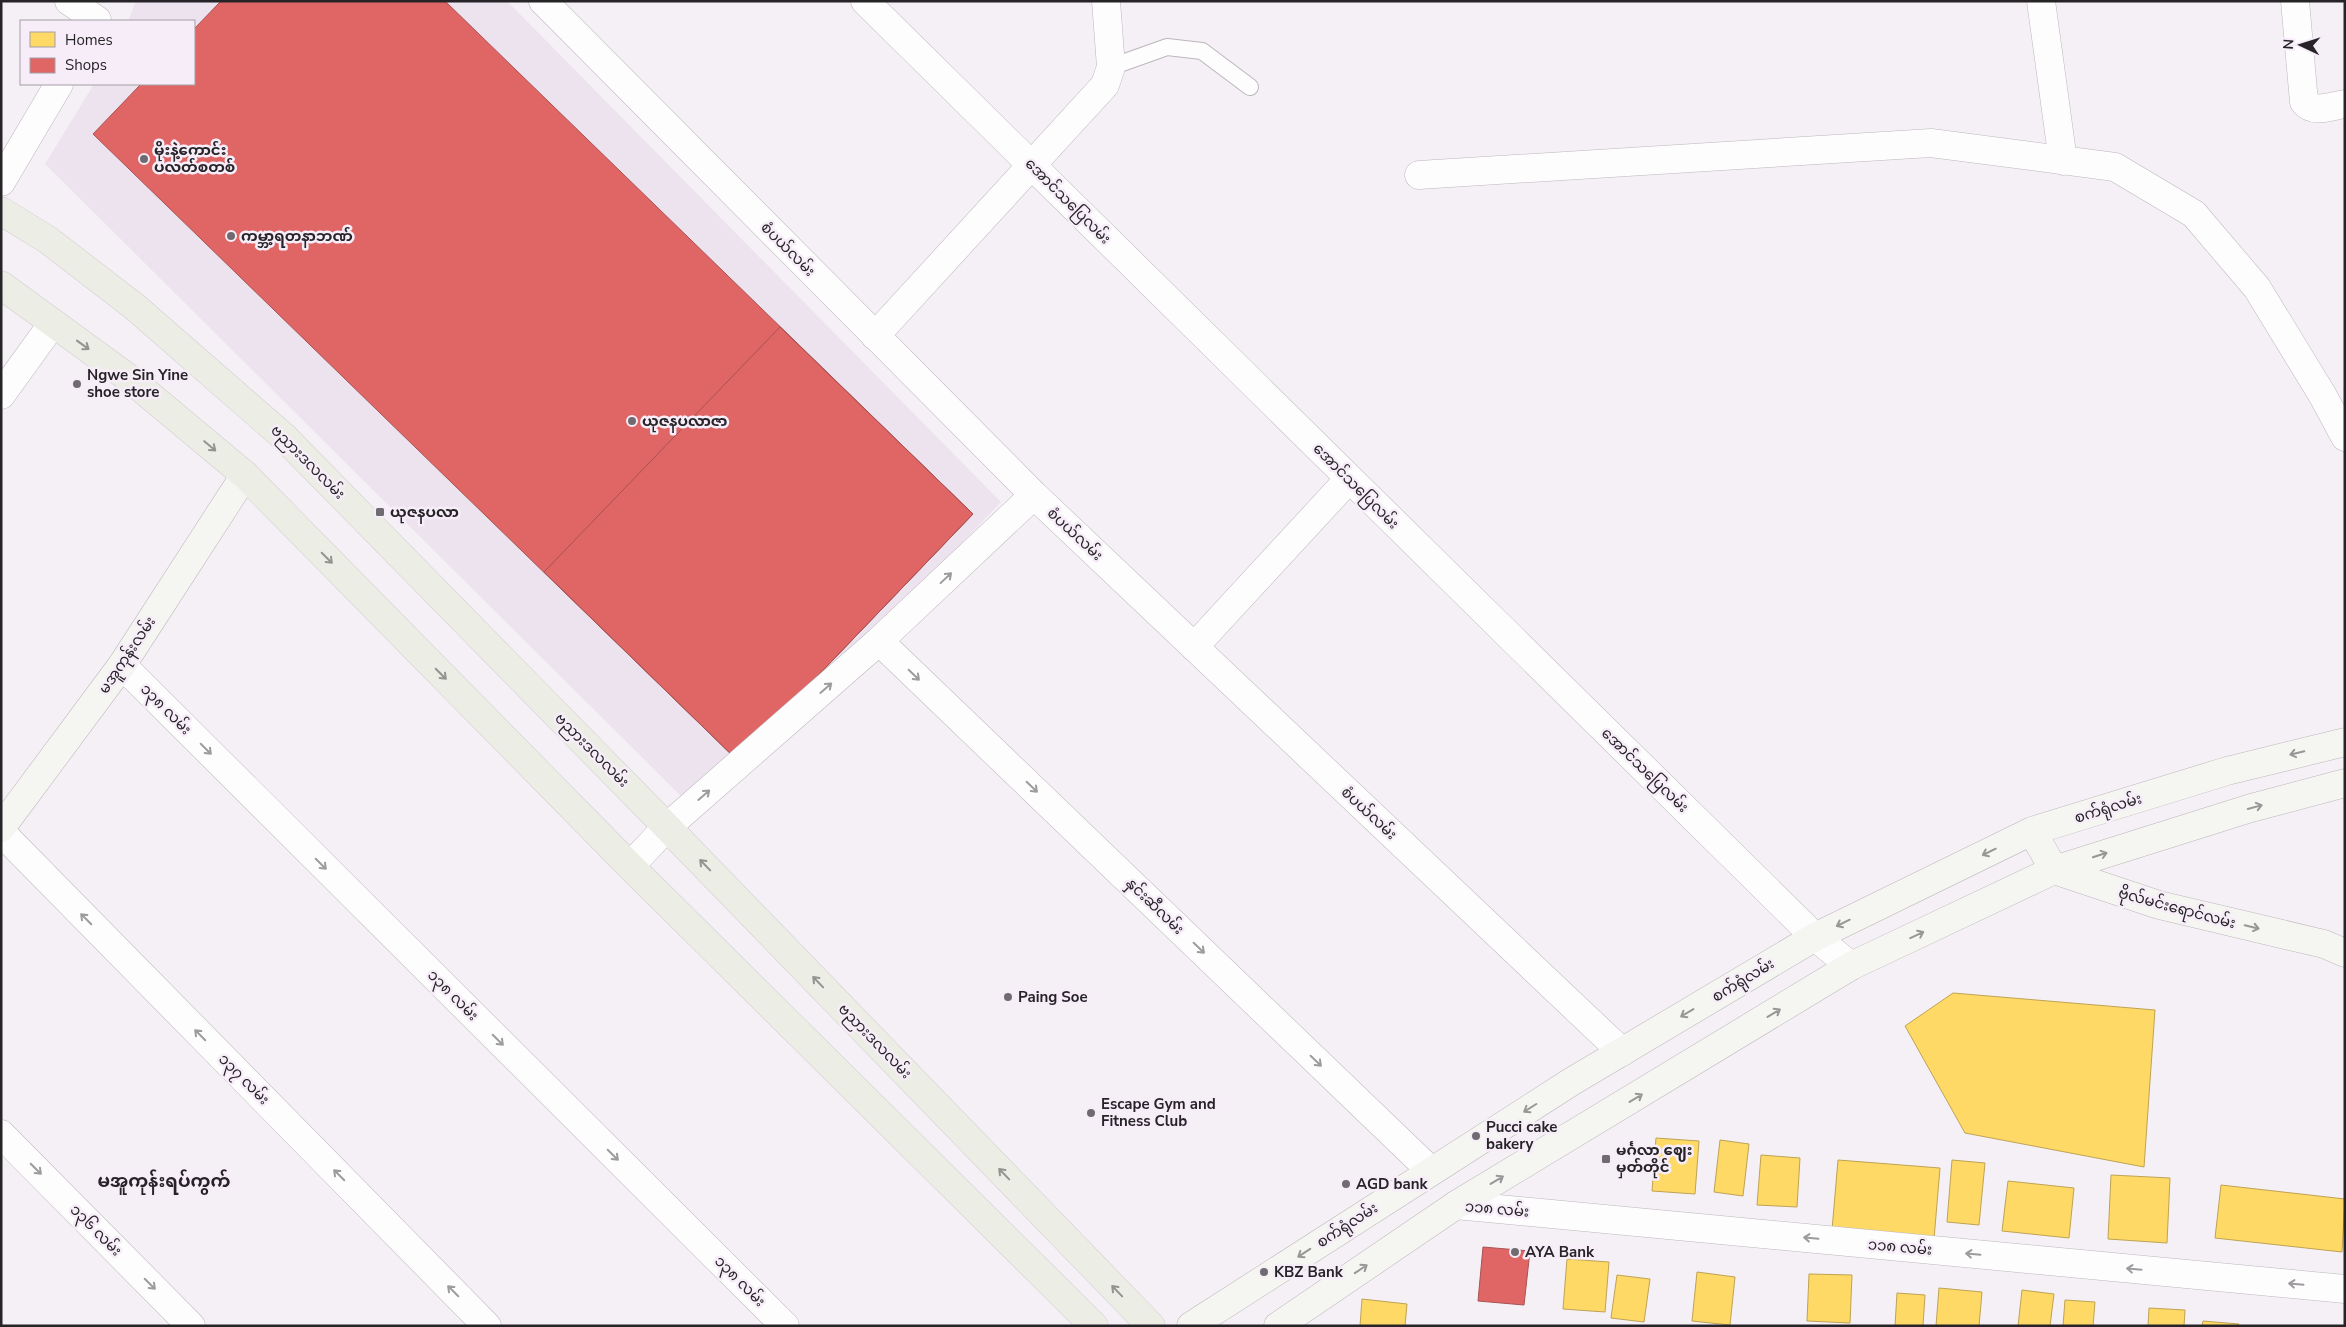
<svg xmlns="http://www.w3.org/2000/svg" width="2346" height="1327" viewBox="0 0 2346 1327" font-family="'Nunito Sans','Noto Sans Myanmar',sans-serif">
	<rect width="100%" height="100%" fill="#f5f0f5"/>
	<path fill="#ede3ef" d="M136,1H507L1001,502L701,816L45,164L94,84H194V21H128Z"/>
	<path fill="#ffd966" stroke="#bea353" d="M1953,993L2155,1010L2144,1167L1965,1133L1905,1026Z
		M1656,1138L1699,1141L1695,1194L1652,1191Z
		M1720,1140L1749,1144L1743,1196L1714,1192Z
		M1761,1155L1800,1158L1797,1207L1757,1205Z
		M1838,1160L1940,1168L1934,1239L1832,1230Z
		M1952,1160L1985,1163L1979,1225L1947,1222Z
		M2111,1175L2170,1178L2167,1243L2108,1239Z
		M2008,1181L2074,1188L2069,1238L2002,1231Z
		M2221,1185L2345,1199L2342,1252L2215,1238Z
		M1567,1259L1609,1262L1605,1312L1563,1309Z
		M1697,1272L1735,1277L1730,1325L1692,1321Z
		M1809,1274L1852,1275L1850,1323L1807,1321Z
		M1617,1275L1650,1279L1644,1322L1611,1318Z
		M1939,1288L1982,1292L1979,1326H1936Z
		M2022,1290L2054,1294L2050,1326H2018Z
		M1897,1293L1925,1295L1923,1326H1895Z
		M1362,1299L1407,1304L1405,1326H1360Z
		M2065,1300L2095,1302L2093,1326H2063Z
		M2149,1308L2185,1310L2184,1326H2148Z
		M2203,1321L2239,1324L2238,1326H2202Z"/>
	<path fill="#e06666" stroke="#a85253" d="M221,1H445L973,514L737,760L93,134L141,84H194V29Z
		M780,327L973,514L737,760L544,572Z
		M1483,1247L1530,1251L1524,1305L1478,1301Z"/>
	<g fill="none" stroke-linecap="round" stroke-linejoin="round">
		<defs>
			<path id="lane" d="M1111,67L1167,47L1202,51L1250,87"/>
			<path id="street" d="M69,1L97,20
				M543,1L1034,495L1622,1052
				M865,1L1815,937L1851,966
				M2041,1L2063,161
				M2295,1L2304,102C2314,114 2331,106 2345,104
				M1419,175L1931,143L2115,167L2194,214L2257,288L2323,396L2345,437
				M1,182L59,84
				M875,336L1105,85L1111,67L1106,1
				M1,395L53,323
				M879,641L1431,1171
				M1194,647L1349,479
				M122,665L785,1326
				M1,832L487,1326
				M630,866L667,827L879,641L1034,495
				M1,1134L191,1326
				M1456,1205L2345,1289"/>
			<path id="secondary" d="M1,828L122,665L245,475
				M2032,831L2054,870L2159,905L2324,944L2345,953
				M1191,1326L1571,1082L1815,937L2032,831L2227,771L2345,742
				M1278,1326L1456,1205L1851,966L2054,870L2251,808L2345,783"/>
			<path id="primary" d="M1,211L48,240L135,307L284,437L667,827L1151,1326
				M1,285L130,379L245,475L630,866L1094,1326"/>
		</defs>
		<use href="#lane" stroke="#bbb7bb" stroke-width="18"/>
		<use href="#street" stroke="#bbb7bb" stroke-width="29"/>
		<use href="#secondary" stroke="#bbb7bb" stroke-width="29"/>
		<use href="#primary" stroke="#d0ced0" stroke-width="29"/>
		<use href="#lane" stroke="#fefdfe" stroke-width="16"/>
		<use href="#street" stroke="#fefdfe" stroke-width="28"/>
		<use href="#secondary" stroke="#f5f5f2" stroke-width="28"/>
		<use href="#primary" stroke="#ecede5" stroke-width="28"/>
	</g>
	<defs><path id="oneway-shaft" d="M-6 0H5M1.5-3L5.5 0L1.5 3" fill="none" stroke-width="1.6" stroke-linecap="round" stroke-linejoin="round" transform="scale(1.25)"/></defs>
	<g stroke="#939390">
		<use href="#oneway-shaft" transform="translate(83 345) rotate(36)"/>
		<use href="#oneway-shaft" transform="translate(210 446) rotate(40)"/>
		<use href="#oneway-shaft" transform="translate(327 558) rotate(45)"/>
		<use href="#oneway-shaft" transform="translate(441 674) rotate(45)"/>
		<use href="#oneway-shaft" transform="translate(705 865) rotate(-134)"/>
		<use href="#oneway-shaft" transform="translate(818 982) rotate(-134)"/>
		<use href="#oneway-shaft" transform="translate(1004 1174) rotate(-134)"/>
		<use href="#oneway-shaft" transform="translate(1117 1291) rotate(-134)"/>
	</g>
	<g stroke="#9d9b9e">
		<use href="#oneway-shaft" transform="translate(946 578) rotate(-43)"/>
		<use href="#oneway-shaft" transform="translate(914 675) rotate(44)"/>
		<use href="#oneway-shaft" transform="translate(826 688) rotate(-41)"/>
		<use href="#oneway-shaft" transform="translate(206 749) rotate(45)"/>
		<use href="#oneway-shaft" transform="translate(1032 787) rotate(44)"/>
		<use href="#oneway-shaft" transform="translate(704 795) rotate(-41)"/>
		<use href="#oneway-shaft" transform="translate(321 864) rotate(45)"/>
		<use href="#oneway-shaft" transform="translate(86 919) rotate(-135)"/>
		<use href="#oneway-shaft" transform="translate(1199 948) rotate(44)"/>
		<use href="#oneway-shaft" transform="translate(200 1035) rotate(-135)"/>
		<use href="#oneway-shaft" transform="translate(498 1040) rotate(45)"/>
		<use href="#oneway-shaft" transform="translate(1316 1061) rotate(44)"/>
		<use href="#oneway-shaft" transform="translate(613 1155) rotate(45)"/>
		<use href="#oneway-shaft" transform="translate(36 1169) rotate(45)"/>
		<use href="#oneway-shaft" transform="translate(339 1175) rotate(-135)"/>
		<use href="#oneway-shaft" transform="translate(1811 1238) rotate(-175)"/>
		<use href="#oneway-shaft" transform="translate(1973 1254) rotate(-175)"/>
		<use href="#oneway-shaft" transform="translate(2134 1269) rotate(-175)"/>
		<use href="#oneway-shaft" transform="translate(150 1284) rotate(45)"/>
		<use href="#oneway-shaft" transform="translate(2296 1284) rotate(-175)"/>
		<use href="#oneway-shaft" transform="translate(453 1291) rotate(-135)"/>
	</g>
	<g stroke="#989797">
		<use href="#oneway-shaft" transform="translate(2297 753) rotate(166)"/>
		<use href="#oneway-shaft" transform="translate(2255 807) rotate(-15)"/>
		<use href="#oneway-shaft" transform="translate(1989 852) rotate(154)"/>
		<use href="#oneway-shaft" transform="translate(2100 855) rotate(-18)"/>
		<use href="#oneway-shaft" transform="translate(1843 923) rotate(154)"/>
		<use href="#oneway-shaft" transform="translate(2252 927) rotate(13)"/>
		<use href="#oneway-shaft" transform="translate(1917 935) rotate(-25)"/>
		<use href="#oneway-shaft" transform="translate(1687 1013) rotate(149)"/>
		<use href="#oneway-shaft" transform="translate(1774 1013) rotate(-31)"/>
		<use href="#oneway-shaft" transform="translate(1636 1098) rotate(-31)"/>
		<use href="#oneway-shaft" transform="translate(1530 1108) rotate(148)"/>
		<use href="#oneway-shaft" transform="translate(1497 1180) rotate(-31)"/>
		<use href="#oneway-shaft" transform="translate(1304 1253) rotate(147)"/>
		<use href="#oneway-shaft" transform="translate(1361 1269) rotate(-34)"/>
	</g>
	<g fill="#6f6b70" stroke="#f6edf8" stroke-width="2">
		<circle cx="144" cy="159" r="5"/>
		<circle cx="231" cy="236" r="5"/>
		<circle cx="77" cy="384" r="5"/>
		<circle cx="632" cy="421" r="5"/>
		<rect x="375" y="507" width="10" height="10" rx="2.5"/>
		<circle cx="1008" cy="997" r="5"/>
		<circle cx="1091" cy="1113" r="5"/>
		<circle cx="1476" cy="1136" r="5"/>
		<rect x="1601" y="1154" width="10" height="10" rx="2.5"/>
		<circle cx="1346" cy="1184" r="5"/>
		<circle cx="1515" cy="1252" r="5"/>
		<circle cx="1264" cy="1272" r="5"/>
	</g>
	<g text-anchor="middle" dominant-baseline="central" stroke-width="5" stroke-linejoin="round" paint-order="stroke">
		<g font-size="15" font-weight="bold" fill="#272428" stroke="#f6edf8" text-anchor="start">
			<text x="154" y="150">မိုးနဲ့ကောင်း<tspan x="154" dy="17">ပလတ်စတစ်</tspan></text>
			<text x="241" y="236">ကမ္ဘာ့ရတနာဘဏ်</text>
			<text x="87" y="375">Ngwe Sin Yine<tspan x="87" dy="17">shoe store</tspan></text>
			<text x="642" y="421">ယုဇနပလာဇာ</text>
			<text x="390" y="512">ယုဇနပလာ</text>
			<text x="1018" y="997">Paing Soe</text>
			<text x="1101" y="1104">Escape Gym and<tspan x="1101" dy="17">Fitness Club</tspan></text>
			<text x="1486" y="1127">Pucci cake<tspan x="1486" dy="17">bakery</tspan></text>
			<text x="1616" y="1150">မင်္ဂလာ ဈေး<tspan x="1616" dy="17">မှတ်တိုင်</tspan></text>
			<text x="1356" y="1184">AGD bank</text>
			<text x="1525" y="1252">AYA Bank</text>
			<text x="1274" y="1272">KBZ Bank</text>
		</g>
		<g font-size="15" fill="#272428" stroke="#f6edf8">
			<text transform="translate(1068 201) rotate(45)">အောင်သပြေလမ်း</text>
			<text transform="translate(788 249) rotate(45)">စံပယ်လမ်း</text>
			<text transform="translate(308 462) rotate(45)">ဗညားဒလလမ်း</text>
			<text transform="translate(1356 486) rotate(45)">အောင်သပြေလမ်း</text>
			<text transform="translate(1075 534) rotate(43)">စံပယ်လမ်း</text>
			<text transform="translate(127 655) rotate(-56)">မအူကုန်းလမ်း</text>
			<text transform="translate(166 709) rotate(45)">၁၃၈ လမ်း</text>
			<text transform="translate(592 750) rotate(45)">ဗညားဒလလမ်း</text>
			<text transform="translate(1645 770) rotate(44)">အောင်သပြေလမ်း</text>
			<text transform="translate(2108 808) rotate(-17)">စက်ရုံလမ်း</text>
			<text transform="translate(1369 813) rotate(43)">စံပယ်လမ်း</text>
			<text transform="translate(1155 906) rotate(44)">နှင်းဆီလမ်း</text>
			<text transform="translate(2177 908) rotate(15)">ဗိုလ်မင်းရောင်လမ်း</text>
			<text transform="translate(1743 980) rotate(-31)">စက်ရုံလမ်း</text>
			<text transform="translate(453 995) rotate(45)">၁၃၈ လမ်း</text>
			<text transform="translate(875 1041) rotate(46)">ဗညားဒလလမ်း</text>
			<text transform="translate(244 1079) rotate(45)">၁၃၇ လမ်း</text>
			<text transform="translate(1497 1209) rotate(5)">၁၁၈ လမ်း</text>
			<text transform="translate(1347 1225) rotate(-33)">စက်ရုံလမ်း</text>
			<text transform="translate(96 1230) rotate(45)">၁၃၆ လမ်း</text>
			<text transform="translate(1900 1247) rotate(5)">၁၁၈ လမ်း</text>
			<text transform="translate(740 1281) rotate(45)">၁၃၈ လမ်း</text>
		</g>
		<g font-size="18" font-weight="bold" fill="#272428" stroke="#f6edf8">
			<text x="164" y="1181">မအူကုန်းရပ်ကွက်</text>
		</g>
	</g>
	<rect width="2346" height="1327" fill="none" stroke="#272428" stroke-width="5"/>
	<rect x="20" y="20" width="175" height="65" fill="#f6edf8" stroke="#a39da5"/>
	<rect x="30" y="32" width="25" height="15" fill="#ffd966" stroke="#a39da5"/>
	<text x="65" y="45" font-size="15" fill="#272428">Homes</text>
	<rect x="30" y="58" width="25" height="15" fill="#e06666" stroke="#a39da5"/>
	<text x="65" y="70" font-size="15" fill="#272428">Shops</text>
	<g transform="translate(2301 45) rotate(274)" stroke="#f6edf8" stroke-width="4" paint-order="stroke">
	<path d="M0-4L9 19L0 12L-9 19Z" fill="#272428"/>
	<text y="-8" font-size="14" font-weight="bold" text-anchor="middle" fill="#272428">N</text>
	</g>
</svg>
